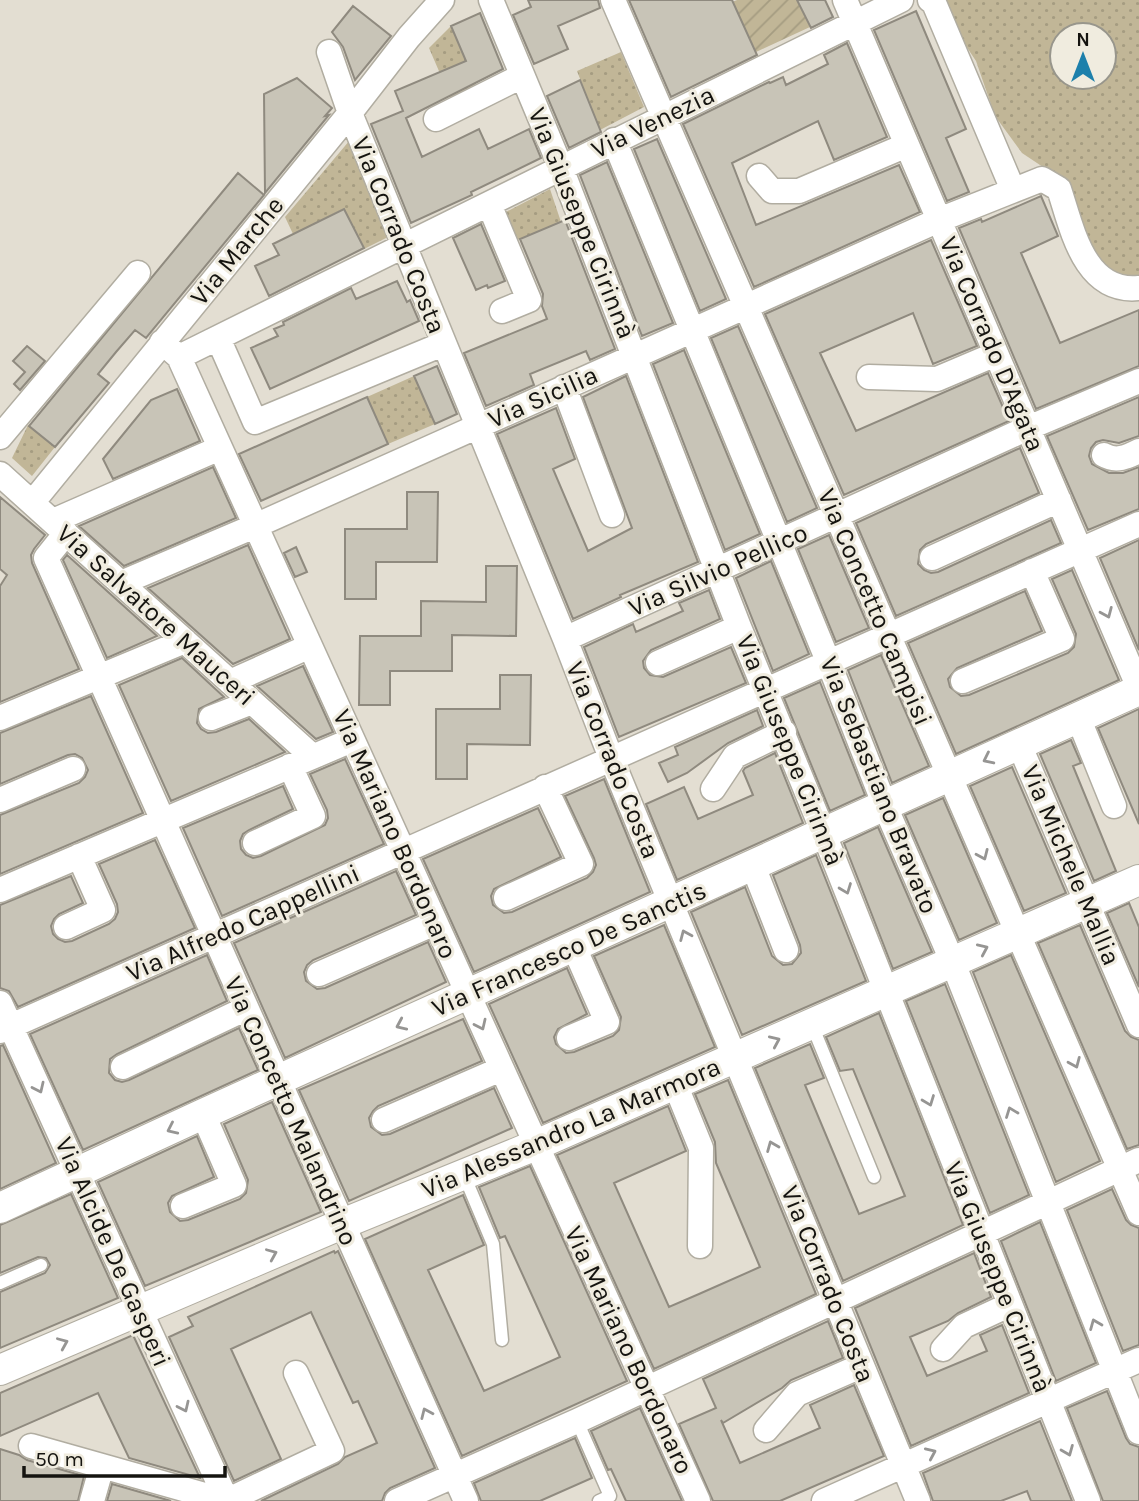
<svg xmlns="http://www.w3.org/2000/svg" width="1139" height="1501" viewBox="0 0 1139 1501" font-family="Karla,sans-serif">
	<defs>
		<pattern id="grass-dots" width="8" height="8" patternUnits="userSpaceOnUse" patternTransform="scale(1.75)"><rect width="8" height="8" fill="#c1b697"/><path d="M2 2h.1M6 6h.1" fill="none" stroke="#a59c81" stroke-width="1.8" stroke-linecap="round"/></pattern>
		<pattern id="garden-furrows" width="10" height="10" patternUnits="userSpaceOnUse" patternTransform="scale(1.75)"><rect width="10" height="10" fill="#c1b697"/><path d="M-1 1l2-2M0 10L10 0M9 11l2-2" fill="none" stroke="#a59c81"/></pattern>
	</defs>
	<rect width="100%" height="100%" fill="#e3ded2"/>
	<path fill="url(#grass-dots)" fill-rule="evenodd" d="M942,0H1139V278L1116,275L1097,265L1043,167L1022,153L995,116L976,61L960,37ZM1062,35H1104V77H1062Z
		M451,26L476,84L451,99L429,48Z
		M621,52L644,107L600,130L577,71Z
		M350,140L388,237L364,249L343,209L293,234L285,217Z
		M550,189L561,222L515,241L504,213Z
		M414,376L435,424L388,444L367,397Z
		M28,425L55,447L32,476L12,458Z"/>
	<path fill="url(#garden-furrows)" d="M737,0H797L810,27L756,52L733,2Z"/>
	<path fill="#c8c4b7" stroke="#8f8a7f" stroke-width="2" d="M528,0H598L600,8L558,26L568,49L534,64L513,15L531,7Z
		M629,0H732L757,55L671,97Z
		M797,0H825L833,17L811,28Z
		M353,6L391,36L355,80L343,47L332,32Z
		M916,11L966,129L946,138L969,192L947,201L874,30Z
		M480,13L503,69L406,118L422,157L479,129L488,149L529,129L541,158L471,192L472,195L411,223L371,124L403,111L395,91L466,61L451,26Z
		M847,43L887,137L834,160L818,121L732,163L756,225L899,165L920,212L754,287L683,124L769,82L770,83L783,77L786,85L828,64L824,55Z
		M297,78L332,108L325,116L329,115L265,193L264,94Z
		M580,80L601,132L569,148L547,96Z
		M657,139L726,299L700,311L634,149Z
		M607,162L673,323L642,336L580,175Z
		M238,173L264,195L146,338L135,330L116,352L98,374L109,383L55,447L29,426Z
		M1041,196L1058,236L1021,253L1060,343L1139,310V366L1036,409L959,228L981,219L982,222Z
		M344,209L364,248L269,296L255,266L279,255L273,244Z
		M565,220L615,349L590,360L586,351L530,374L534,385L486,406L464,353L547,319L542,306L543,294L520,239Z
		M481,224L505,281L488,288L487,285L476,290L453,238Z
		M931,240L977,346L933,364L913,313L820,353L856,431L988,373L1009,421L844,495L765,314Z
		M397,281L407,302L410,300L419,321L270,389L251,348L278,336L274,329L284,325L283,322L351,288L356,299Z
		M738,326L817,508L787,522L711,338Z
		M27,346L45,361L20,390L14,384L25,372L13,361Z
		M684,350L760,534L725,550L653,364Z
		M437,366L457,414L435,424L414,376Z
		M626,376L698,562L620,595L621,597L573,619L497,434L556,408L575,459L553,469L588,551L632,528L583,397Z
		M177,389L200,441L113,479L103,459L151,400Z
		M367,397L388,444L261,501L239,454Z
		M1139,397V436L1119,443L1103,440L1096,442L1091,448L1089,456L1092,464L1109,473H1123L1139,467V509L1088,530L1047,436Z
		M1020,448L1039,493L926,544L920,550L918,564L924,570L931,573L938,572L1051,520L1061,543L896,616L856,523Z
		M213,467L236,518L124,566L79,526Z
		M407,492H438L437,562H376V599H345V529H407Z
		M0,497L45,535L34,549L31,555L32,563L79,669L0,702V586L7,575L0,569Z
		M829,535L869,628L836,642L798,549Z
		M1139,540V650L1100,558Z
		M248,545L290,639L233,664L148,588Z
		M296,547L307,572L295,577L284,553Z
		M67,555L157,636L107,658L63,560Z
		M771,561L809,654L773,671L736,578Z
		M486,566H517L516,636L452,635V671H390V705H359L360,636H421V601L486,602Z
		M1072,570L1119,680L956,754L908,643L1025,591L1042,631L957,668L948,679L950,687L961,696L969,695L1068,653L1074,647L1076,634L1052,579Z
		M709,590L720,619L651,650L643,661L644,668L650,675L663,677L731,647L746,683L619,737L584,647L633,624L636,632L683,611L679,603Z
		M881,655L929,766L892,783L848,670Z
		M182,658L224,697L199,709L197,723L201,729L208,733L216,732L249,719L285,752L171,801L119,685Z
		M303,666L333,732L316,739L257,686Z
		M500,675H531L530,745L467,744V779H436V709H500Z
		M820,682L865,795L830,811L784,698Z
		M91,696L143,813L0,874V815L79,783L85,777L88,770L82,758L75,754L68,755L0,784V733Z
		M1139,709V824L1098,728Z
		M757,710L763,726L728,743L687,773L668,782L659,763L678,755L675,747Z
		M1071,740L1081,763L1073,766L1116,871L1094,881L1040,754Z
		M775,753L803,823L677,880L646,804L684,787L698,819L753,795L743,771L745,768Z
		M345,759L384,844L222,916L183,828L283,786L293,809L249,830L243,834L240,841L241,849L246,855L253,858L261,856L325,825L328,818L327,810L310,774Z
		M1012,767L1066,893L1024,911L970,786Z
		M604,779L650,892L474,972L423,859L538,808L561,857L494,889L491,896L493,905L504,913L512,912L587,878L593,872L596,865L594,858L565,796Z
		M943,798L997,923L959,940L905,815Z
		M878,827L932,952L893,969L844,843Z
		M155,840L195,928L18,1007L9,991L0,988V905L71,876L83,903L59,914L54,919L51,926L53,934L58,939L65,942L72,941L109,924L115,919L118,912L117,904L99,864Z
		M816,855L866,981L742,1035L691,912L745,887L772,956L783,965L792,964L801,953L800,945L773,875Z
		M396,871L416,915L313,960L307,965L304,972L306,981L317,989L325,988L428,942L446,982L285,1058L234,943Z
		M1129,903L1139,927V987L1107,913Z
		M664,925L715,1047L543,1123L489,1004L567,968L587,1014L558,1029L554,1037L556,1044L566,1053L574,1052L613,1036L619,1030L621,1017L594,956Z
		M1080,925L1125,1031L1131,1037L1139,1040V1145L1127,1149L1038,943Z
		M207,955L227,1001L117,1054L110,1059L109,1073L115,1080L122,1082L129,1080L239,1028L258,1070L83,1150L30,1034Z
		M1011,955L1100,1161L1056,1182L973,972Z
		M945,984L1029,1195L990,1213L906,1001Z
		M879,1013L963,1225L843,1281L755,1068L810,1044L824,1078L805,1085L859,1214L905,1196L853,1069L840,1071L826,1037Z
		M463,1019L482,1061L378,1106L373,1111L369,1118L371,1127L382,1135L390,1134L494,1088L512,1128L349,1201L299,1090Z
		M3,1045L56,1163L0,1189V1046Z
		M728,1080L816,1294L654,1369L557,1155L668,1106L686,1151L614,1183L669,1307L699,1294L760,1267L716,1163L715,1142L695,1094Z
		M272,1102L321,1212L145,1286L98,1182L197,1136L214,1177L172,1196L168,1203L170,1212L180,1221L188,1220L240,1199L246,1193L248,1180L224,1124Z
		M530,1166L627,1381L462,1456L365,1239L463,1195L484,1245L428,1270L484,1391L560,1357L505,1236L500,1238L479,1187Z
		M1112,1189L1126,1220L1131,1225L1139,1228V1345L1123,1351L1067,1210Z
		M71,1194L118,1298L0,1348V1292L45,1273L50,1265L46,1258L38,1257L0,1273V1225Z
		M1040,1222L1096,1363L1056,1381L1001,1241Z
		M334,1251L335,1253L338,1251L435,1468L390,1488L385,1493L382,1501H261L338,1464L345,1457L377,1443L358,1401L353,1403L311,1312L231,1349L281,1459L234,1481L169,1337L193,1326L188,1317Z
		M974,1253L991,1297L958,1313L948,1321L910,1337L927,1376L987,1351L980,1335L1002,1325L1029,1393L911,1446L855,1308Z
		M828,1321L843,1358L791,1380L782,1388L723,1423L721,1420L740,1463L820,1428L810,1405L854,1385L884,1456L780,1501H713L679,1424L716,1408L703,1379Z
		M133,1335L200,1478L129,1458L98,1393L0,1436V1393Z
		M1107,1391L1126,1438L1130,1444L1139,1447V1501H1103L1067,1408Z
		M640,1408L682,1501H626L611,1469L608,1470L591,1431Z
		M1040,1421L1072,1501H1031L1027,1491L1001,1501H933L923,1473Z
		M575,1438L592,1478L540,1501H481L474,1483Z
		M0,1449L19,1455L27,1460L84,1476L78,1501H0Z
		M112,1484L171,1501H107Z"/>
	<g fill="none" stroke-linecap="round" stroke-linejoin="round">
		<defs>
			<path id="service" d="M812,1025L874,1177
				M464,1175L493,1244L502,1340
				M0,1283L41,1265
				M577,1421L610,1496L599,1501"/>
			<path id="minor" d="M491,0L561,168L739,627L824,834L1088,1501
				M613,0L1139,1213
				M845,0L1139,688
				M930,0L934,3L1013,190
				M329,52L350,113L565,639L611,758L918,1501
				M436,119L522,76
				M614,140L828,661L885,806L953,963L1139,1432
				M759,176L772,191H799L907,145
				M489,204L529,300L502,311
				M218,338L255,422L443,344
				M162,342L179,357L698,1501
				M179,357L901,0
				M869,377L937,379L996,354
				M564,387L612,515
				M0,437L138,273
				M1104,455C1116,462 1127,457 1139,451
				M0,474L312,756
				M32,503L350,113L409,37L442,0
				M53,521L220,448
				M66,533L46,558L466,1501
				M932,558L1059,500
				M121,583L255,526L939,220L1042,179L1059,189C1072,228 1084,294 1139,288
				M565,639L1028,428L1139,381
				M658,663L739,627
				M963,681L1062,639L1032,571
				M230,682L310,646
				M1078,717L1114,806
				M0,718L185,641
				M211,718L252,702
				M1019,744L1139,1025
				M713,789L735,756L784,732
				M0,800L73,769
				M255,843L313,816L290,766
				M753,866L786,950
				M0,890L352,740
				M506,898L581,864L545,787
				M66,927L103,910L79,856
				M319,974L435,923
				M0,1003L227,1501
				M0,1031L1139,524
				M569,1038L607,1022L574,947
				M123,1067L245,1009
				M675,1084L701,1148L700,1246
				M384,1120L501,1069
				M183,1206L234,1185L203,1114
				M943,1349L964,1326L1009,1305
				M766,1430L797,1394L861,1366
				M31,1446L226,1501L332,1451L296,1373
				M92,1501L102,1466
				M397,1501L577,1421L1139,1160
				M824,1501L1139,1360"/>
			<path id="tertiary" d="M0,1208L203,1114L1139,690
				M0,1370L342,1224L536,1145L1139,880"/>
		</defs>
		<use href="#service" stroke="#b1ada1" stroke-width="15"/>
		<use href="#minor" stroke="#b1ada1" stroke-width="27"/>
		<use href="#tertiary" stroke="#b1ada1" stroke-width="32"/>
		<use href="#service" stroke="#fff" stroke-width="12"/>
		<use href="#minor" stroke="#fff" stroke-width="24"/>
		<use href="#tertiary" stroke="#fff" stroke-width="30"/>
	</g>
	<defs><path id="oneway-chevron" d="M-2-3.5L2.5 0L-2 3.5" fill="none" stroke-width="1.6" stroke-linecap="round" stroke-linejoin="round" transform="scale(1.75)"/></defs>
	<g stroke="#969593">
		<use href="#oneway-chevron" transform="translate(1107 613) rotate(67)"/>
		<use href="#oneway-chevron" transform="translate(988 759) rotate(154)"/>
		<use href="#oneway-chevron" transform="translate(983 855) rotate(66)"/>
		<use href="#oneway-chevron" transform="translate(846 889) rotate(69)"/>
		<use href="#oneway-chevron" transform="translate(685 935) rotate(-113)"/>
		<use href="#oneway-chevron" transform="translate(983 949) rotate(-24)"/>
		<use href="#oneway-chevron" transform="translate(401 1025) rotate(156)"/>
		<use href="#oneway-chevron" transform="translate(481 1025) rotate(65)"/>
		<use href="#oneway-chevron" transform="translate(775 1041) rotate(-24)"/>
		<use href="#oneway-chevron" transform="translate(1075 1063) rotate(67)"/>
		<use href="#oneway-chevron" transform="translate(39 1088) rotate(65)"/>
		<use href="#oneway-chevron" transform="translate(929 1101) rotate(69)"/>
		<use href="#oneway-chevron" transform="translate(1011 1112) rotate(-111)"/>
		<use href="#oneway-chevron" transform="translate(172 1129) rotate(155)"/>
		<use href="#oneway-chevron" transform="translate(772 1146) rotate(-112)"/>
		<use href="#oneway-chevron" transform="translate(272 1254) rotate(-23)"/>
		<use href="#oneway-chevron" transform="translate(1095 1324) rotate(-112)"/>
		<use href="#oneway-chevron" transform="translate(63 1343) rotate(-23)"/>
		<use href="#oneway-chevron" transform="translate(184 1407) rotate(65)"/>
		<use href="#oneway-chevron" transform="translate(426 1413) rotate(-114)"/>
		<use href="#oneway-chevron" transform="translate(1068 1451) rotate(68)"/>
		<use href="#oneway-chevron" transform="translate(931 1453) rotate(-24)"/>
	</g>
	<g text-anchor="middle" dominant-baseline="central" stroke-width="6" stroke-linejoin="round" paint-order="stroke">
		<g font-size="26" fill="#151410" stroke="#f0ecdf">
			<text transform="translate(653 122) rotate(-26)">Via Venezia</text>
			<text transform="translate(582 223) rotate(68)">Via Giuseppe Cirinnà</text>
			<text transform="translate(399 235) rotate(68)">Via Corrado Costa</text>
			<text transform="translate(237 251) rotate(-51)">Via Marche</text>
			<text transform="translate(992 344) rotate(67)">Via Corrado D'Agata</text>
			<text transform="translate(543 397) rotate(-24)">Via Sicilia</text>
			<text transform="translate(718 570) rotate(-24)">Via Silvio Pellico</text>
			<text transform="translate(875 607) rotate(67)">Via Concetto Campisi</text>
			<text transform="translate(156 615) rotate(42)">Via Salvatore Mauceri</text>
			<text transform="translate(790 750) rotate(68)">Via Giuseppe Cirinnà</text>
			<text transform="translate(613 760) rotate(68)">Via Corrado Costa</text>
			<text transform="translate(879 785) rotate(68)">Via Sebastiano Bravato</text>
			<text transform="translate(395 834) rotate(66)">Via Mariano Bordonaro</text>
			<text transform="translate(1071 865) rotate(67)">Via Michele Mallia</text>
			<text transform="translate(243 923) rotate(-24)">Via Alfredo Cappellini</text>
			<text transform="translate(569 949) rotate(-24)">Via Francesco De Sanctis</text>
			<text transform="translate(291 1111) rotate(66)">Via Concetto Malandrino</text>
			<text transform="translate(571 1128) rotate(-23)">Via Alessandro La Marmora</text>
			<text transform="translate(113 1252) rotate(66)">Via Alcide De Gasperi</text>
			<text transform="translate(998 1277) rotate(68)">Via Giuseppe Cirinnà</text>
			<text transform="translate(828 1284) rotate(68)">Via Corrado Costa</text>
			<text transform="translate(629 1350) rotate(65)">Via Mariano Bordonaro</text>
		</g>
	</g>
	<g transform="translate(1083 56)"><circle r="33" fill="#f0ecdf" stroke="#98968c" stroke-width="2"/>
	<path d="M0-5L12 26L0 18L-12 26Z" fill="#1d80ab"/>
	<text y="-10" font-size="19" font-weight="bold" text-anchor="middle" fill="#151410">N</text>
	</g>
	<path d="M24 1466v10h201v-10" fill="none" stroke="#151410" stroke-width="3.5"/>
	<text x="35" y="1466" font-size="21" fill="#151410" stroke="#f0ecdf" stroke-width="5" paint-order="stroke">50 m</text>
</svg>
